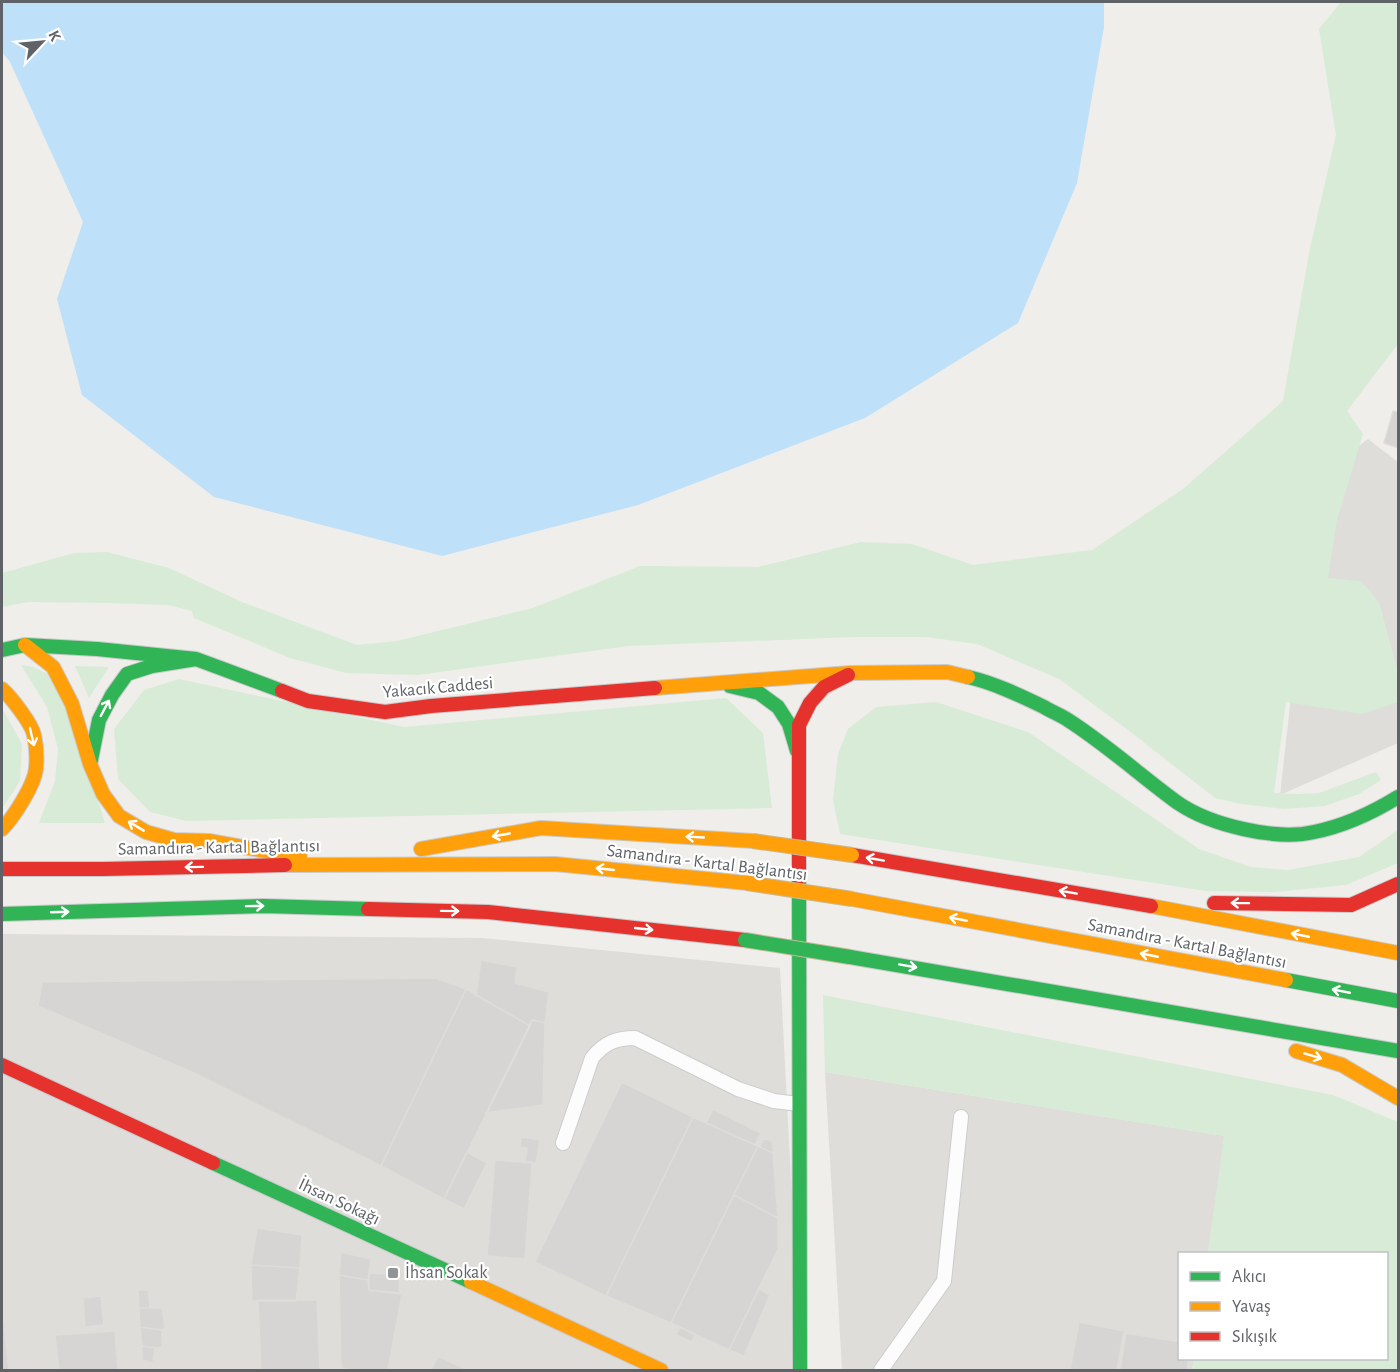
<svg xmlns="http://www.w3.org/2000/svg" width="1400" height="1372" viewBox="0 0 1400 1372" font-family="'Alegreya Sans',sans-serif">
	<rect width="100%" height="100%" fill="#efeeea"/>
	<path fill="#dfddda" d="M1368,439L1398,462V743L1280,795L1315,480Z
		M2,934L482,938L780,968L801,1370H2Z
		M825,1072L1225,1136L1208,1253L1180,1254V1358L1194,1359L1192,1370H842Z"/>
	<path fill="#d8ebd6" d="M1341,2H1398V344L1347,411L1363,434L1337,520L1328,578L1361,581L1379,602L1398,672V702L1362,714L1286,702L1274,793L1297,794L1319,793L1376,772L1381,780L1359,794L1325,806L1284,809L1241,804L1215,798L1128,730L1059,679L977,644L926,637H853L628,646L418,675L346,673L290,658L194,618L192,611L168,605L108,603L28,602L2,607V573L74,553L107,552L169,568L242,602L357,645L397,641L533,608L640,566L758,567L861,542L912,544L973,565L1092,550L1183,489L1283,401L1310,248L1336,135L1319,29Z
		M21,665L33,667L61,680L105,823H39L55,781L58,749L47,707Z
		M75,666L109,667L89,698Z
		M179,679L404,727L726,698L763,733L772,808L186,821L150,812L118,779L114,729L144,690Z
		M936,702L1028,732L1199,849L1251,867L1288,870L1359,857L1398,830V863L1346,885L1275,892L1206,891L840,834L833,800L838,754L848,729L876,707Z
		M2,708L22,744L20,781L2,809Z
		M823,995L1333,1095L1398,1122V1370H1192L1194,1359L1386,1358V1254L1208,1253L1224,1136L825,1072Z"/>
	<path fill="#bfe0f9" d="M2,2H1104V27L1077,183L1018,323L865,418L638,505L442,556L214,497L82,395L57,299L83,222L10,62L2,52Z"/>
	<path fill="#d6d5d3" stroke="#deddd9" stroke-width="1.5" d="M1393,411L1398,412V448L1384,443Z
		M481,960L517,967L515,983L549,992L545,1023L532,1020L530,1026L476,995Z
		M436,978L466,989L381,1166L194,1073L38,1006L42,982Z
		M466,989L530,1026L444,1199L381,1166Z
		M532,1020L545,1023L543,1105L486,1113Z
		M622,1082L693,1117L606,1296L535,1262Z
		M713,1109L761,1133L755,1145L706,1123Z
		M693,1117L758,1146L671,1323L606,1296Z
		M521,1137L540,1140L536,1163L525,1161L527,1148L520,1147Z
		M764,1138L773,1142V1153L760,1147Z
		M758,1146L773,1153L778,1218L734,1195Z
		M467,1152L487,1163L464,1209L444,1199Z
		M495,1160L532,1163L525,1259L487,1256Z
		M734,1195L778,1218V1249L729,1350L671,1323Z
		M257,1228L302,1235L300,1268L251,1265Z
		M341,1252L371,1259L368,1280L339,1275Z
		M251,1265L300,1268L296,1301H252Z
		M369,1273L400,1275L399,1293L369,1290Z
		M339,1275L368,1280L369,1290L402,1294L388,1370H353L341,1368Z
		M759,1289L770,1295L744,1356L729,1350Z
		M138,1290H148L150,1308H139Z
		M101,1296L104,1325L85,1327L83,1298Z
		M258,1300H317L320,1370H261Z
		M2,1308L9,1370H2Z
		M139,1308H162L165,1327L162,1330L140,1327Z
		M1079,1322L1124,1331L1117,1370H1070Z
		M140,1327L162,1330V1347L155,1348L142,1346Z
		M680,1327L695,1335L692,1342L676,1335Z
		M115,1331L118,1370H59L55,1335Z
		M1126,1333L1180,1342V1358H1189L1187,1370H1120Z
		M142,1346L155,1348L153,1363L142,1360Z
		M438,1356L468,1370H431Z"/>
	<g fill="none" stroke-linecap="round" stroke-linejoin="round">
		<defs>
			<path id="lane" d="M563,1143L592,1058C604,1043 616,1038 635,1038L738,1089L774,1101L799,1104
				M881,1370L944,1281L961,1117"/>
			<path id="fast" d="M2,650L25,645L97,649L196,659L282,691
				M968,677C994,683 1019,695 1044,707C1052,712 1061,715 1068,720C1107,745 1141,776 1178,803C1210,825 1276,841 1314,832C1344,826 1372,813 1398,797
				M730,686L759,693L778,707L789,724L797,751
				M91,760L99,720L112,695L127,674L152,666L196,659
				M799,878L800,1370
				M2,914L263,906L368,909
				M850,957L1398,1051
				M1286,980L1398,1001
				M213,1163L471,1282"/>
			<path id="slow" d="M25,645L53,667L72,704L90,764L103,794L119,816L146,832L174,840L209,841L300,857
				M655,688L850,673L947,672L968,677
				M2,689C11,697 32,724 34,735C36,744 37,758 36,768C35,784 14,817 2,829
				M421,849L541,828L753,841
				M285,865L555,864L747,883
				M852,899L1286,980
				M1151,906L1398,953
				M1296,1051L1342,1065L1398,1098
				M471,1282L661,1370"/>
			<path id="jam" d="M282,691L308,701L385,712L431,706L655,688
				M852,855L1151,906
				M2,869H103L285,865
				M799,878V725L810,703L824,687L848,675
				M1214,903L1351,905L1398,884
				M368,909L488,912L745,940
				M2,1065L213,1163"/>
		</defs>
		<use href="#lane" stroke="#cbcccc" stroke-width="16"/>
		<use href="#fast" stroke="#cacacb" stroke-width="16"/>
		<use href="#slow" stroke="#cacacb" stroke-width="16"/>
		<use href="#jam" stroke="#cacacb" stroke-width="16"/>
		<use href="#lane" stroke="#fdfcfc" stroke-width="14"/>
		<use href="#fast" stroke="#30b455" stroke-width="14"/>
		<use href="#slow" stroke="#ff9f0a" stroke-width="14"/>
		<use href="#jam" stroke="#e5322d" stroke-width="14"/>
		<defs>
			<path id="fast-bridge" d="M745,940L850,957"/>
			<path id="slow-bridge" d="M753,841L852,855
				M747,883L852,899"/>
		</defs>
		<use href="#fast-bridge" stroke="#c8b996" stroke-width="16" stroke-linecap="butt"/>
		<use href="#slow-bridge" stroke="#c8b996" stroke-width="16" stroke-linecap="butt"/>
		<use href="#fast-bridge" stroke="#30b455" stroke-width="14"/>
		<use href="#slow-bridge" stroke="#ff9f0a" stroke-width="14"/>
	</g>
	<defs><path id="oneway-shaft" d="M-6 0H5M1.5-3L5.5 0L1.5 3" fill="none" stroke-width="1.6" stroke-linecap="round" stroke-linejoin="round" transform="scale(1.5)"/></defs>
	<g stroke="#fff">
		<use href="#oneway-shaft" transform="translate(105 708) rotate(-62)"/>
		<use href="#oneway-shaft" transform="translate(32 737) rotate(77)"/>
		<use href="#oneway-shaft" transform="translate(136 826) rotate(-149)"/>
		<use href="#oneway-shaft" transform="translate(501 835) rotate(170)"/>
		<use href="#oneway-shaft" transform="translate(695 837) rotate(-177)"/>
		<use href="#oneway-shaft" transform="translate(875 859) rotate(-170)"/>
		<use href="#oneway-shaft" transform="translate(194 867) rotate(179)"/>
		<use href="#oneway-shaft" transform="translate(605 869) rotate(-174)"/>
		<use href="#oneway-shaft" transform="translate(1068 892) rotate(-170)"/>
		<use href="#oneway-shaft" transform="translate(1240 903) rotate(-179)"/>
		<use href="#oneway-shaft" transform="translate(255 906) rotate(-1)"/>
		<use href="#oneway-shaft" transform="translate(450 911) rotate(1)"/>
		<use href="#oneway-shaft" transform="translate(60 912) rotate(-2)"/>
		<use href="#oneway-shaft" transform="translate(958 919) rotate(-169)"/>
		<use href="#oneway-shaft" transform="translate(644 929) rotate(6)"/>
		<use href="#oneway-shaft" transform="translate(1300 935) rotate(-169)"/>
		<use href="#oneway-shaft" transform="translate(1149 955) rotate(-169)"/>
		<use href="#oneway-shaft" transform="translate(908 966) rotate(10)"/>
		<use href="#oneway-shaft" transform="translate(1341 991) rotate(-169)"/>
		<use href="#oneway-shaft" transform="translate(1313 1056) rotate(17)"/>
	</g>
	<rect fill="#919496" stroke="#fff" stroke-width="2" x="387" y="1267" width="12" height="12" rx="3"/>
	<g text-anchor="middle" dominant-baseline="central" stroke-width="4.5" stroke-linejoin="round" paint-order="stroke">
		<g font-size="18" fill="#5f6368" stroke="#fff">
			<text transform="translate(438 688) rotate(-5)">Yakacık Caddesi</text>
			<text transform="translate(219 848) rotate(-1)">Samandıra - Kartal Bağlantısı</text>
			<text transform="translate(707 863) rotate(7)">Samandıra - Kartal Bağlantısı</text>
			<text transform="translate(1187 944) rotate(11)">Samandıra - Kartal Bağlantısı</text>
			<text transform="translate(339 1202) rotate(25)">İhsan Sokağı</text>
		</g>
		<g font-size="18" fill="#5f6368" stroke="#fff" text-anchor="start">
			<text x="405" y="1273">İhsan Sokak</text>
		</g>
	</g>
	<rect width="1400" height="1372" fill="none" stroke="#5f6368" stroke-width="6"/>
	<rect x="1178" y="1252" width="210" height="108" fill="#ffffff" stroke="#bfc1c3" stroke-width="1.5"/>
	<rect x="1190" y="1272" width="30" height="9" fill="#30b455" stroke="#bfc1c3" stroke-width="1.5"/>
	<text x="1232" y="1282" font-size="18" fill="#5f6368">Akıcı</text>
	<rect x="1190" y="1302" width="30" height="9" fill="#ff9f0a" stroke="#bfc1c3" stroke-width="1.5"/>
	<text x="1232" y="1312" font-size="18" fill="#5f6368">Yavaş</text>
	<rect x="1190" y="1332" width="30" height="9" fill="#e5322d" stroke="#bfc1c3" stroke-width="1.5"/>
	<text x="1232" y="1342" font-size="18" fill="#5f6368">Sıkışık</text>
	<g transform="translate(42 42) rotate(64)" stroke="#ffffff" stroke-width="4.5" paint-order="stroke">
	<path d="M0-4.5L10 22L0 15L-10 22Z" fill="#5f6368"/>
	<text y="-9" font-size="16" font-weight="bold" text-anchor="middle" fill="#5f6368">K</text>
	</g>
</svg>
